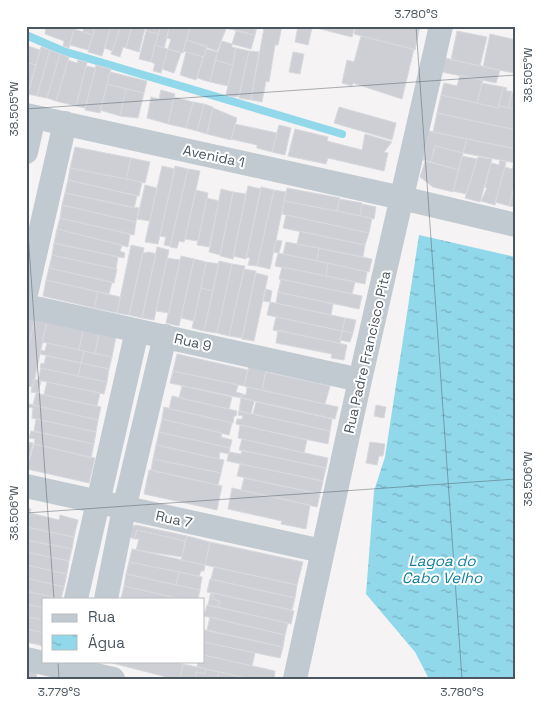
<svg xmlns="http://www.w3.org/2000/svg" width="542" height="705" viewBox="0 0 542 705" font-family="'Space Grotesk',sans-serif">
	<defs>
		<pattern id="water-ripples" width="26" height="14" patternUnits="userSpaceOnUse" patternTransform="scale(1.25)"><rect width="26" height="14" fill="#92d8eb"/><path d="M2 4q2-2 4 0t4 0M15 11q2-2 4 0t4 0" fill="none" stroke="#79b2c2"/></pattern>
	</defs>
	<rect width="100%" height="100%" fill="#f5f3f3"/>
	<path fill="url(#water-ripples)" d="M419,235L516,257V679H429L415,652L366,594L374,491L385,457Z"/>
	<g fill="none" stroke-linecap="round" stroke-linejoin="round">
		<path stroke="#92d8eb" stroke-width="8" d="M26,35L63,51L342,134"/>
	</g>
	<path fill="#cdcfd5" stroke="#d7d9dd" d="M46,26L74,29L69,48L63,46L64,41L45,34Z
		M84,26H95L93,35L83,32Z
		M95,26H111L102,56L88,52Z
		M111,26H121L112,51L105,48Z
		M121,26H132L126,48L123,47L120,57L111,54Z
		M132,26L145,28L139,52L126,48Z
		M147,26H161L158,34L146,31Z
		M161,26H170L164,48L155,45Z
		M170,26L190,29L183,53L168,49L171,39L166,38Z
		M191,26L226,29L217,51L186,40Z
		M217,26H257L255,35Z
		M260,26H282L278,45H275L269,82L266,81L262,102L251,100L264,28Z
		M298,26L312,28L308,45L295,42Z
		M308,26H355L352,37Z
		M356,26H420L415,50L354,34Z
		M74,29L93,35L88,50L70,45Z
		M146,31L158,34L151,62L139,59Z
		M236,31L255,35L251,49L232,44Z
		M457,31L487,37L480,66L451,60Z
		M490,34L516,40L514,73L483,67Z
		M361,36L414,49L402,99L353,83L352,86L342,83L347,60L354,62Z
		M186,40L207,46L204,57L183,51Z
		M222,41L232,44V47L236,48L233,65L215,60Z
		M155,45L168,49L161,73L153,71L155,64L151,62Z
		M28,46L40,50L36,65L26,62Z
		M41,47L50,50L37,96L28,94Z
		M236,48L249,51L239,96L233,97L226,95Z
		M168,49L181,53L174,73L162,69Z
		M206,49L218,52L210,82L197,78Z
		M50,50L60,54L47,98L37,96Z
		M249,51L259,52L251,100L239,98Z
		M186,52L203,57L196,80L180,75Z
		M293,52L304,54L300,74L289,72Z
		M60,54L69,57L56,101L47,98Z
		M445,58L500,70L496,83L442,72Z
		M68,60L77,63L78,60L87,62L76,106L56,101Z
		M215,60L233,65L228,86L210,82Z
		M26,62L36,65L27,96L26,95Z
		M96,65L111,69L100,113L85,110Z
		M86,66L96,68L85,108L76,106Z
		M110,72L147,81L144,93L107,84Z
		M460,75L483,80L477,103L441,95L444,83L457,86Z
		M482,83L503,87L498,108L477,103Z
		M107,84L126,89L120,116L100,110Z
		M503,87L507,88L506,91H512L508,108L499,106Z
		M126,89L144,93L138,118L120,116Z
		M161,90L175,94L168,124L147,118L151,97L159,99Z
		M512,93L516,94V109L508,108Z
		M441,95L498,108L499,106L516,109V130L437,113Z
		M174,97L193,102L186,128L168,124Z
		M193,102L204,104L197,131L186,128Z
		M204,104L213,107L207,134L197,131Z
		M339,107L396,123L392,140L334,123Z
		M213,108L237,118L231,140L207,134Z
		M437,113L516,130V149L433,132Z
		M235,124L277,133L272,152L257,148V145L231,139Z
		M279,125L291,128L285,155L272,152Z
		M295,129L328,137L327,141L362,150L365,134L392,142L384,152L388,153L384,171L328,158L326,164L288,156Z
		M429,131L467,139L463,153L435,146L431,162L423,160Z
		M467,139L516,149V163L463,153Z
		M435,146L463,153L459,170L431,162Z
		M75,147L131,158L126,179L70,168Z
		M462,156L477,159L466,194L453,191Z
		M478,157L492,159L480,202L465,198Z
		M131,158L150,162L145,183L126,179Z
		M500,160L506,162L495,205L481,201L487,188L485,187L491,163L499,165Z
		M425,161L459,170L453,192L433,187L420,177Z
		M514,163H516V179L509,206L495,202L505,167L512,169Z
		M162,166L175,169L158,244L145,242Z
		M175,166L188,169L170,246L164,245L166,237L160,236Z
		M70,168L142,182L139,196L68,180Z
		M188,169L200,171L185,239L184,242L179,241L177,248L170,247Z
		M516,179V207L509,206Z
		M68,180L137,196L134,208L65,193Z
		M145,185L157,188L150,221L137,219Z
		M248,186L261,189L246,259L233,256Z
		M261,187L274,190L257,266L248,265L250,258L246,257Z
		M287,188L340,198L337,211L284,201Z
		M221,189L233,192L220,255L209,252Z
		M196,190L208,193L198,241L185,239Z
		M274,190L286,192L270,269L257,266Z
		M233,192L246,194L233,259L220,256Z
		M65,193L139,208L136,222L62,205Z
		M207,198L219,201L209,247L197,245Z
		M339,199L362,203L360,216L337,211Z
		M284,201L372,218L369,233L282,214Z
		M362,204L376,207L374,219L360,216Z
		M62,205L136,222L134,235L60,218Z
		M286,215L369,233L365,245L283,228Z
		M60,218L130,234L128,247L57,229Z
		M57,229L122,245L120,251L125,253L124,258L54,243Z
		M300,231L365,245L363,257L297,244Z
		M276,240L282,241L279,253L273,252Z
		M286,242L319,248L317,261L283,254Z
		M54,243L118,257L116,269L52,255Z
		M131,245L144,248L129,315L117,313Z
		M157,247L169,250L154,320L142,318Z
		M319,248L372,259L369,272L317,261Z
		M149,252L156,254L142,318L129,315L143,253Z
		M278,253L328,263L326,276L275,266Z
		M52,255L117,269L114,283L49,268Z
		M181,256L194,259L179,326L166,323Z
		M167,258L180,260L169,313L156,311Z
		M194,259L206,262L194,321L181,318Z
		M219,261L232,264L217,333L204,331Z
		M206,262L219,264L213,291L201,288Z
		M328,263L367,272L365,284L326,276Z
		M232,264L245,266L229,336L217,333Z
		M282,267L355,282L352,294L279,279Z
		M49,268L112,282L109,294L46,280Z
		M244,269L256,271L242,338L229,336Z
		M256,273L268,276L254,341L242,339Z
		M281,279L362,296L359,309L278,292Z
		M46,280L98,292L94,308L43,296Z
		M201,288L213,291L204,331L192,328Z
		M266,289L272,291L270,302L263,301Z
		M98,292L120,297L117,313L94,308Z
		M278,292L333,304L331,315L276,303Z
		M270,302L345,318L342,331L267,315Z
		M26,317L35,318L26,355Z
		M276,317L342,331L340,343L273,330Z
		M35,318L47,321L33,387L27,386L26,382V356Z
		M345,318L356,320L353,333L342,331Z
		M47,321L83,330L79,350L42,342Z
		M83,330L99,333L95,354L79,350Z
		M278,330L347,345L344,360L331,358L332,354L276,343Z
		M342,331L353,333L350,342L340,340Z
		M99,333L116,337L112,357L95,354Z
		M47,343L84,351L81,363L40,354V350L45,351Z
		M84,351L112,357L109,369L81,363Z
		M177,354L248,370L244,386L173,371Z
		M46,356L81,363L78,376L40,368L41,363L44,364Z
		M81,363L109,369L107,382L78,376Z
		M249,366L266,370L262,390L244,386Z
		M41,368L107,382L104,394L38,380Z
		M173,371L238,385L236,392L243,394L241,398L170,383Z
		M266,372L330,386L325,404L262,390Z
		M34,379L41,381L38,393L31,392Z
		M47,382L100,393L97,406L44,395Z
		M182,386L232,397L229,409L179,398Z
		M247,387L338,407L335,419L241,398L242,394L246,395Z
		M36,393L101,407L98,420L33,405Z
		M172,396L237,411L236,416H234L233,423L169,409Z
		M241,398L254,401L251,414L239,411Z
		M256,402L332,419L330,431L253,414Z
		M29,404L98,420L96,432L32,418L33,408L28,407Z
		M376,405L386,407L384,418L374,416Z
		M164,407L232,423L229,435L162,419Z
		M239,411L330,431L328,444L236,424L237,419H242L243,416L238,415Z
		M36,419L96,432L94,444L34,431Z
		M162,419L222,433L221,437L232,440L230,448L159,432Z
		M240,425L307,440L304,453L238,438Z
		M31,431L94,444L91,458L34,444L35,439L29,438Z
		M159,432L230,448L229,452V454L220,452L219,459L156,445Z
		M242,439L328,458L326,468L239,450Z
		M26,442L33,443L27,469H26Z
		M370,442L385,444L383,456H379L377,465L366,463Z
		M34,444L95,458L89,483L27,469Z
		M156,445L224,460L221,473L153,459Z
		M242,450L326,468L323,481L227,461L229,452L241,454Z
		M153,459L221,473L218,485L151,470Z
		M240,464L323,481L320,494L237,476Z
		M149,470L222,486L217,510L144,494Z
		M244,478L320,494L317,507L241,490Z
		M232,488L310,505L306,529L281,524L282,521L228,509Z
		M26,508L31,509L30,513L59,520L60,515L78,520L74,537L26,527Z
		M136,525L187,536L185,541L137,530L134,539L130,537L132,526Z
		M26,527L74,537L72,549L26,540Z
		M137,530L185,541L182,557L136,550L139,539H134Z
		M187,536L210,542L205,565L181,560Z
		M26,540L72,549L69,561L26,552Z
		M210,542L303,562L297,585L205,565Z
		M132,549L205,565L204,571H201L199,576L129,562Z
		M26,552L69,561L67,574L26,565Z
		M129,562L179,572L176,585L126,574Z
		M26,565L67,574L64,587L26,578Z
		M214,567L297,585L295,598L211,579Z
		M179,572L202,577L200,590L176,585Z
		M126,574L200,590L198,599H181L124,586Z
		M26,578L64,587L61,599L26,591Z
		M210,579L295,598L292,610L207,592Z
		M124,586L181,599H121Z
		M26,591L60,599H44V608L26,604Z
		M211,592L214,593L212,599L220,601L218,607L208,605Z
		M214,593L294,611L291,624L218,607L220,601L212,599Z
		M26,604L44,608V620L26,617Z
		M207,605L288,623L285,635L204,616Z
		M26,617L44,620V633L26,629Z
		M210,617L285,635L283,647L207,630Z
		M26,629L44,633V646L26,642Z
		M204,630L283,647L280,658L204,642Z
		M204,642L255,653L252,666L204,655Z
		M204,655L275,671L274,679H251L197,667L198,661H204Z
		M104,661H169L183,664L180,679H174Z
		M183,664L206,669L205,674L196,672L195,679H180Z
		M206,669L219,672L217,679H195L196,672L205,674Z
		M26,671L37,673L36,679H26Z
		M219,672L251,679H217Z"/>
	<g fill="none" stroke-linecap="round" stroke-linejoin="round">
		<path stroke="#c1cad1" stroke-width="24" d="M26,115L402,198L516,225
			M26,152L34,117
			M26,294L65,123
			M26,306L360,380
			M26,486L322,551
			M76,599L137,331
			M106,599L124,509L165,336
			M26,659L113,679
			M295,679L360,380L441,26"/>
	</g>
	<path fill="none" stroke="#4a5660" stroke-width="1" stroke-opacity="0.45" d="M416,26L462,679M26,109L516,75M26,205L54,599M26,513L516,479M58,661L59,679"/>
	<g text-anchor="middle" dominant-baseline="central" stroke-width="4" stroke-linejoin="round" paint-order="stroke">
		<g font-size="14" fill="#4a5660" stroke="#fff">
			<text transform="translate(214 156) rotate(12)">Avenida 1</text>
			<text transform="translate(193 342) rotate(13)">Rua 9</text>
			<text transform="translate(367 352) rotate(-77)">Rua Padre Francisco Pita</text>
			<text transform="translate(174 519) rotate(12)">Rua 7</text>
		</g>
		<g font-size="15" font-style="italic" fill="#10809e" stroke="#fff">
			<text x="442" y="560">Lagoa do<tspan x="442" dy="17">Cabo Velho</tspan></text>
		</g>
	</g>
	<rect width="542" height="705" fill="none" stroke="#ffffff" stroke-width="55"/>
	<rect x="42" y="598" width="162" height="65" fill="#ffffff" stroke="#b7bbbf"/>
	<rect x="52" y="614" width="25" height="8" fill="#c1cad1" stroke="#b7bbbf"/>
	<text x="88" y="622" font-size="15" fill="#4a5660">Rua</text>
	<rect x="52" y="635" width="25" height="15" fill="url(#water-ripples)" stroke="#b7bbbf"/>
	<text x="88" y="648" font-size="15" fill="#4a5660">Água</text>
	<rect x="28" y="28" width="486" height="650" fill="none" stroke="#4a5660" stroke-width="2"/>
	<g font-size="12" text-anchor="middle" fill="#4a5660">
		<text x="416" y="18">3.780°S</text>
		<text transform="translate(528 75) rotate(-90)" y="4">38.505°W</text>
		<text transform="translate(14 109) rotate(-90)" y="4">38.505°W</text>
		<text transform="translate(528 479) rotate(-90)" y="4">38.506°W</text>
		<text transform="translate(14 513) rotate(-90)" y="4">38.506°W</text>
		<text x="59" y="696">3.779°S</text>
		<text x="462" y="696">3.780°S</text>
	</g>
</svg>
